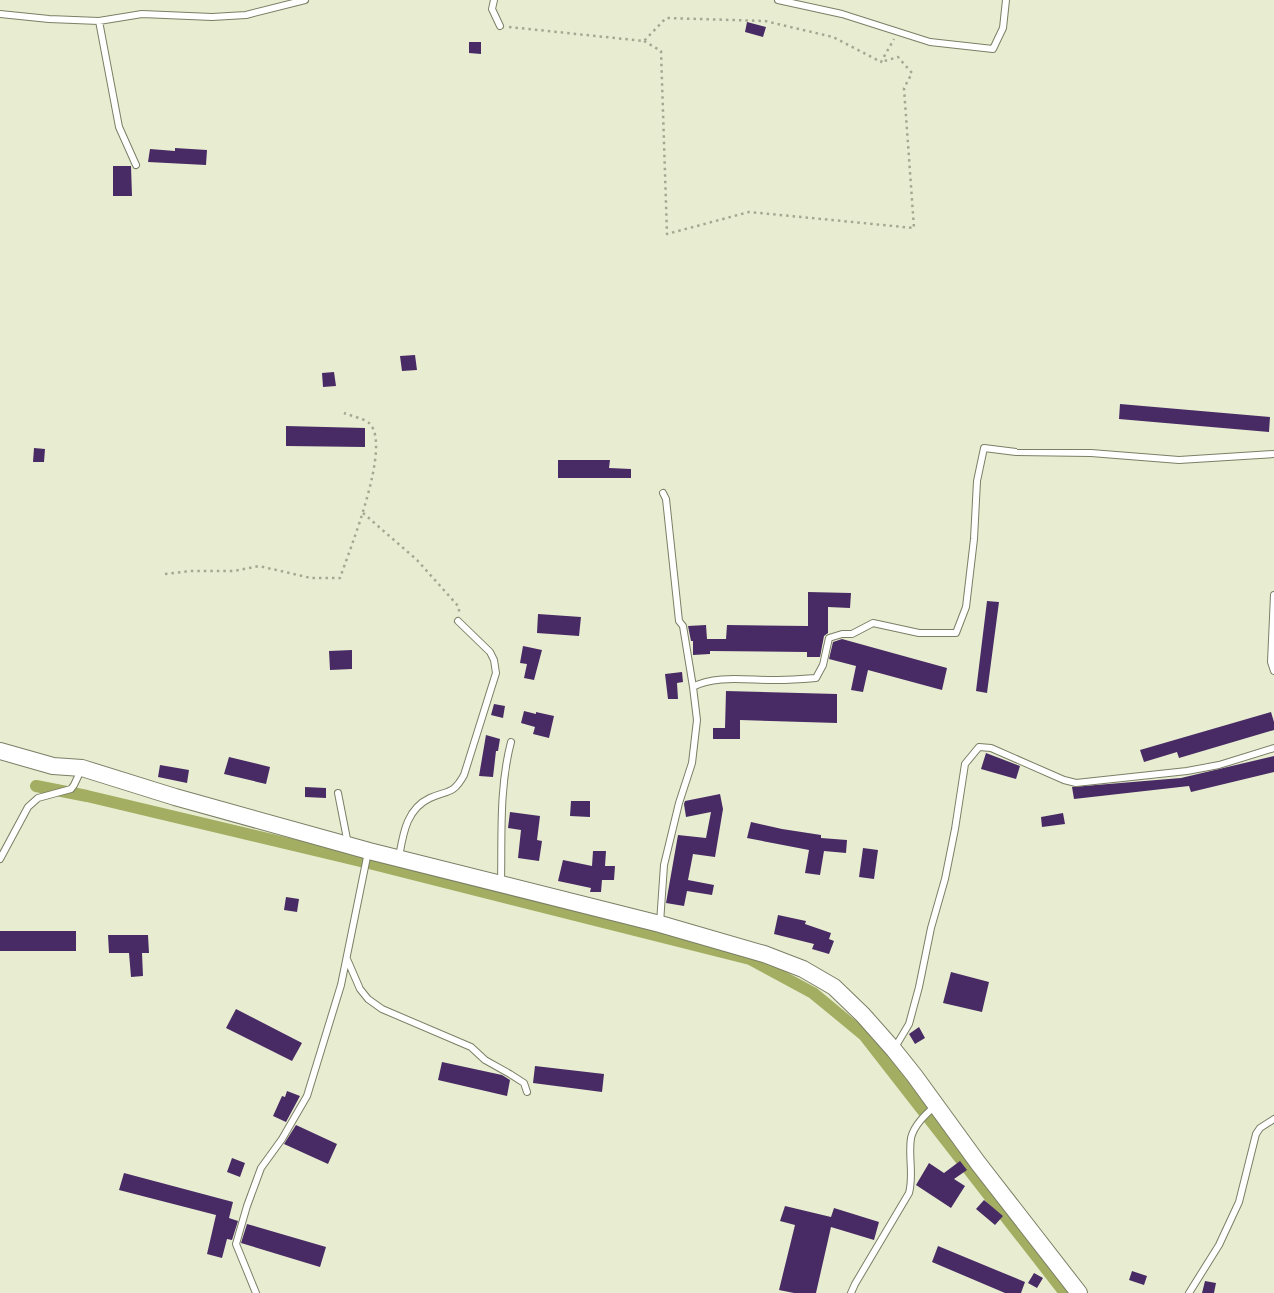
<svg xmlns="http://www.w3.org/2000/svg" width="1274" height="1293" viewBox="0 0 1274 1293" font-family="'DM Sans',sans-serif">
	<rect width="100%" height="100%" fill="#e8edd1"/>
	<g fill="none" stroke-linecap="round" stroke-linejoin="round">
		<path stroke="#a3ae62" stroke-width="12" d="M36,786L87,796L373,864L750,959L813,993L864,1035L1065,1293"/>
	</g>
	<path fill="#482b65" d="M747,22L766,27L763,37L745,32Z
		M469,42H481V54L469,53Z
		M175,148L207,150L206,165L148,162L150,149L175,151Z
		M113,166H131L132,196H113Z
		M415,355L417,370L402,371L400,356Z
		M334,372L336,386L323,387L322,373Z
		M1120,404L1270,417L1269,432L1119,419Z
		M286,426L365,428V447L286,446Z
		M34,448L45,449L44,462H33Z
		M558,460H610L609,468L631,469V478H558Z
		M808,592L851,593L850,608L828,607V633L824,636L820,657H807V652L710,651V654L693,655V641H691L688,626L706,625L707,639H726L727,625L808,626Z
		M987,601L999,602L987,693L976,691Z
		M538,614L581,617L579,636L537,633Z
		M842,639L947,668L942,690L868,670L863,692L851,690L856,666L829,659L833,642Z
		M523,646L542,650L534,680L524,678L527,664L520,663Z
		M352,650V669L330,670L329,651Z
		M682,672L683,682L677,683L678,699H668L665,674Z
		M726,691L837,694V723L740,720V739H713V728H725Z
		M494,704L505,706L503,718L491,715Z
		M524,711L536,714V712L554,716L549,738L533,734L535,727L521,723Z
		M1271,712L1274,722V730L1179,758L1177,752L1144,762L1140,750Z
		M486,735L500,739L498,751H496L493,777L479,776Z
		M986,753L1020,766L1016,779L981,769Z
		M1274,756V772L1191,792L1189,786L1074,799L1072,787L1181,778Z
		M229,757L270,767L266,784L224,774Z
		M160,765L189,770L187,783L158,777Z
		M305,787L326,788V798L305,797Z
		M720,794L723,809L715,857L693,854L688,880L714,885L712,895L687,891L684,906L666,903L678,835L706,838L711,812L686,817L684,804L685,801Z
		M571,801H590V817L570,816Z
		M510,812L540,816L537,840L542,841L539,861L518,858L521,830L508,828Z
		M1063,813L1065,824L1042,827L1041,817Z
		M751,822L782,829L821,835V838L847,840L846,853L824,851L820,875L805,873L809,850L747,838Z
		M863,848L878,850L874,879L859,877Z
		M593,851H606L605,866H615L614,880H602L601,892H590L591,888L558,881L563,860L592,866Z
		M286,897L299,899L297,912L284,910Z
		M778,915L806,921L805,924L831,933L829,939L834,941L829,954L812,949L814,944L774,934Z
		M0,931H76V951H0Z
		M108,935H148L149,953H142L143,976L131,977L129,953H109Z
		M951,972L989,982L982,1012L943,1003Z
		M236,1009L302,1043L292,1061L226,1028Z
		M919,1027L925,1038L915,1044L909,1034Z
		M442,1062L502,1075L510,1080L507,1096L438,1080Z
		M535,1066L604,1074L602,1092L533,1083Z
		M287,1091L300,1096L286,1122L273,1116L282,1096L285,1097Z
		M296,1125L337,1144L328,1164L284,1144Z
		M232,1158L245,1163L240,1177L227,1172Z
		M960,1161L967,1170L954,1179L965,1186L951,1208L916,1185L929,1163L944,1173Z
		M124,1173L233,1202L229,1218L238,1221L232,1240L227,1239L222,1258L207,1254L216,1215L119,1190Z
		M984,1200L1003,1216L995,1225L976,1209Z
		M785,1206L831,1217L834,1208L879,1222L874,1240L831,1227L816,1293H794L779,1290L795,1225L780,1221Z
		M247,1224L326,1247L320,1267L241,1243Z
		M938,1246L1025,1282L1021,1293H1005L932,1262Z
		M1132,1271L1147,1276L1144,1285L1129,1280Z
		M1034,1273L1043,1278L1037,1288L1028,1283Z
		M1205,1281L1216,1283L1214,1293H1202Z"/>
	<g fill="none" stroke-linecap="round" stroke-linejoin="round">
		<defs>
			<path id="service" d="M494,0L492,9L500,26
				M778,0L842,14L930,42L993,49L1003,28L1006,0
				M0,14L49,19L99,21L142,14L212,17L246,15L305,0
				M99,21L119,127L136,165
				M663,493L666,499L679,621L683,626L693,687
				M1274,595L1271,662L1274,671
				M338,793L348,844
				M399,857C403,835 406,809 430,798C448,790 453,795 464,775L496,673L494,660L490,652L458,621
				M0,859L28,807L38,798L71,789L74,785L81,770
				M501,883C502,836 499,788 511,742
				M660,923L664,865L679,803L692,763L697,720L693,687C715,674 753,681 778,680C790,680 803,679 816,678L823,665L829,638L842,634H852L873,623L919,633H956L966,607L974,539L977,481L984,448L1016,452L1091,453L1179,460L1274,454
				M347,959L360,989L368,999L382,1009L471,1047L485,1060L510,1074L524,1083L527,1092
				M894,1049L909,1024L919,987L931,928L945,879L955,829L965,764L979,747L991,748L1064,780L1076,783L1187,771L1219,765L1274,748
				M256,1293L236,1244L247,1206L261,1168L282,1139L307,1096L341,985L368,852
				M851,1293L855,1284L909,1193C914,1175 908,1156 911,1138C914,1125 926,1114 935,1106
				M1189,1293L1219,1245L1239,1202L1256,1134L1260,1128L1274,1119"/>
			<path id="tertiary" d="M0,751L53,766L82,768L175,797L369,851L660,924L764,954L803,969L834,987L863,1015L894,1050L914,1075L978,1163L1079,1293"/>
		</defs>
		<use href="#service" stroke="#7a7f65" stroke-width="8"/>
		<use href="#tertiary" stroke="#7a7f65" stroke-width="18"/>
		<path stroke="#a4a892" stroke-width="2.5" stroke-dasharray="2.5 4" stroke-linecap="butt" d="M509,27L644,41L666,18L765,21L833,37L881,62L894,39
			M644,41L661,51L667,234L749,212L914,228L904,88L912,73L898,57L881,62
			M363,513L417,560L459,607V613
			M165,574L190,571H234L259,566L311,578H340C349,551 393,444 369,423C363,418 351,416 344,413"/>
		<use href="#service" stroke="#fff" stroke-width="6"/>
		<use href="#tertiary" stroke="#fff" stroke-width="16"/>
	</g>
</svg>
